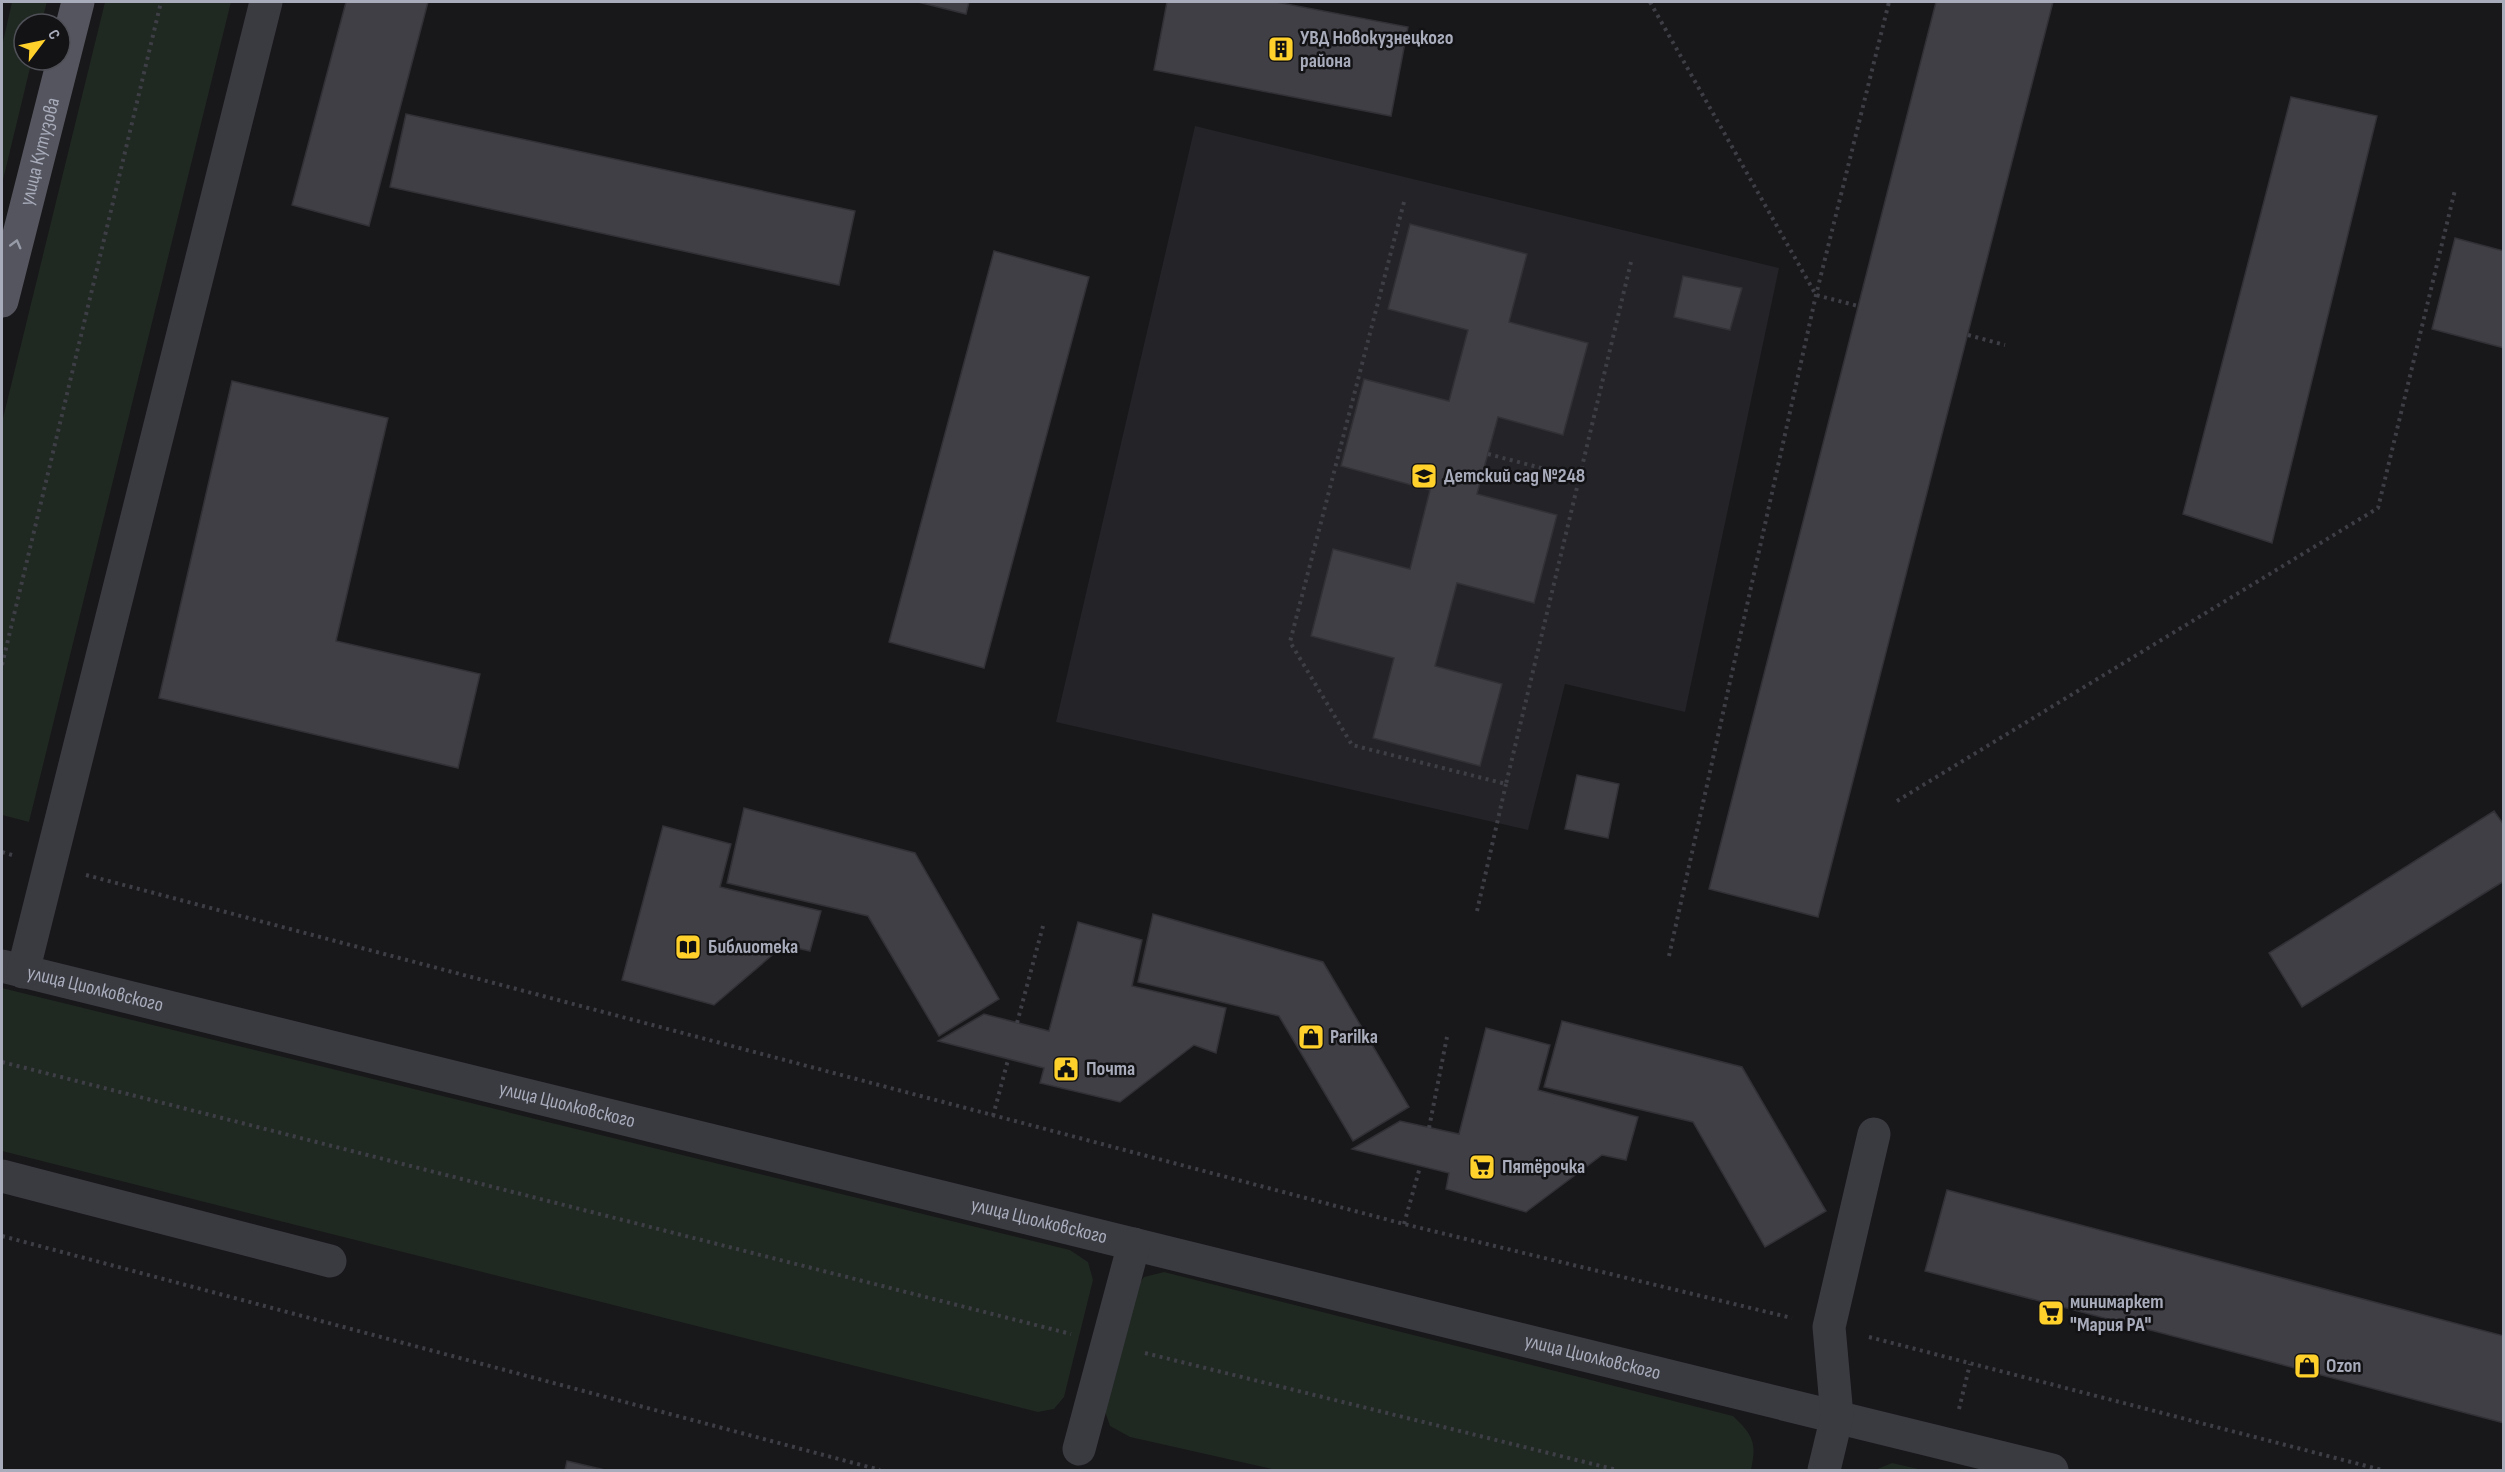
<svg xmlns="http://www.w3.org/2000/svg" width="2505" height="1472" viewBox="0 0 2505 1472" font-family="'Sofia Sans Condensed',sans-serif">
	<rect width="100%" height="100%" fill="#18171a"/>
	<path fill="#242327" d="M1195,126L1779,268L1685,712L1565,684L1528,830L1056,722Z"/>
	<path fill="#1f2821" d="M12,2H47L41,24H24V60H32L2,184V46Z
		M105,2H231L29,822L2,815V422Z
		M2,988L1070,1250L1088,1262L1093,1280L1064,1397L1054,1409L1038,1412L2,1151Z
		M1164,1272L1733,1416C1753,1435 1757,1442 1751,1470H1277L1130,1437L1110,1426L1103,1406L1132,1293L1144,1277Z
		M1892,1463L1923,1470H1875Z"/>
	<path fill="#3f3f45" stroke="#323136" stroke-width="1.5" d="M346,2H428L369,226L292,205Z
		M918,2H969L966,14Z
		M1167,2H1276L1408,27L1391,116L1154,70Z
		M1936,2H2053L1818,917L1709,889Z
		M2291,97L2377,116L2272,543L2183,514Z
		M406,114L855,211L839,285L390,187Z
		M1410,224L1527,254L1509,322L1588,343L1563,435L1498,417L1477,494L1557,515L1534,603L1457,583L1435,666L1502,684L1480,766L1373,738L1394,658L1311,636L1333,549L1410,569L1430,490L1341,466L1364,379L1449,401L1468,330L1388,309Z
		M2455,238L2504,251V348L2432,329Z
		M994,251L1089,277L984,668L889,642Z
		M1683,276L1742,288L1730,330L1674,317Z
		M232,381L388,418L336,641L480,674L458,768L159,698Z
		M1577,775L1619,784L1608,838L1565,829Z
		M744,808L915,853L999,999L939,1036L868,916L727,883Z
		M2494,811L2504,825V881L2302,1007L2269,953Z
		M663,826L731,844L720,887L821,911L810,951L784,945L714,1005L622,980Z
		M1153,914L1323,962L1409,1107L1353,1141L1279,1016L1138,982Z
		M1078,922L1142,940L1132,986L1226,1008L1216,1053L1194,1045L1120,1102L1040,1083L1044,1068L938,1041L984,1014L1049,1031Z
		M1562,1021L1742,1067L1826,1211L1765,1247L1693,1122L1544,1087Z
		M1486,1028L1550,1045L1538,1090L1638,1117L1626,1160L1602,1155L1526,1212L1446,1189L1449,1173L1352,1149L1400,1121L1459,1134Z
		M1947,1190L2504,1336V1423L1925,1271Z
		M567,1461L605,1470H565Z"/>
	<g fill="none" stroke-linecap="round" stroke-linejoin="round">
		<path stroke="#3e3f46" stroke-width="4" stroke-dasharray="3 4.5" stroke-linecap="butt" d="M1650,2L1816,295L1858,306
			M1404,202L1290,642L1352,745L1506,784L1631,262
			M1968,335L2005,345
			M1488,454L1579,478
			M2,665L161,2
			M1897,801L2378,508L2455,190
			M2,852L12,855
			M86,875L1404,1224L1792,1318
			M1477,911L1506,784
			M1669,956L1816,295L1889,2
			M1017,1023L1043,926
			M2,1062L1071,1334
			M993,1116L1008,1060
			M1429,1128L1447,1037
			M1404,1224L1420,1167
			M2,1236L880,1470
			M1869,1337L2382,1470
			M1145,1353L1617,1470
			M1959,1409L1970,1364"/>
		<g stroke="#3a3a41" stroke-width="33">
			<path id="s1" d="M2,966L2052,1470"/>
			<path d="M23,972L266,2"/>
			<path d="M2,1176L330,1261"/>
			<path d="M1079,1449L1134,1244"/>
			<path d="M1824,1470L1837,1416L1829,1327L1874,1134"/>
		</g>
		<path stroke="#54555e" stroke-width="33" id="s2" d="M2,301L78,2"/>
	</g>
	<defs><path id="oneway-chevron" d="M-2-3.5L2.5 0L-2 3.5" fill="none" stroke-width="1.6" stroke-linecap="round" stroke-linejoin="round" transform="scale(1.5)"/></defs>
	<use stroke="#979ba8" href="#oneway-chevron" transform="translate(16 244) rotate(-75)"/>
	<defs>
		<symbol id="building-square" viewBox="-11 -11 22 22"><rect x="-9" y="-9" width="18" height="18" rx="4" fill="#ffd12a" stroke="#131215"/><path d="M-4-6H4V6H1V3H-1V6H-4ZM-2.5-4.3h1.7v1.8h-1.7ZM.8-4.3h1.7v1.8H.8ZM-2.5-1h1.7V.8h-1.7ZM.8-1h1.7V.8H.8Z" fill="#111"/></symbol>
		<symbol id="school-square" viewBox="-11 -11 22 22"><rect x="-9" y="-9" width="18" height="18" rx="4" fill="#ffd12a" stroke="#131215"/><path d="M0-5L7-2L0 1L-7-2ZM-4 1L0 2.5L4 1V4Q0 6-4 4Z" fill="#111"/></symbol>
		<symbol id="library-square" viewBox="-11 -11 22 22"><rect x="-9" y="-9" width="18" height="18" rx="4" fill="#ffd12a" stroke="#131215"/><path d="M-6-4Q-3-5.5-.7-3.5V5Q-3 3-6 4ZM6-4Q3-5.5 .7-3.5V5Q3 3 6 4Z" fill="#111"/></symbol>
		<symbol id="shop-square" viewBox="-11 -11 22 22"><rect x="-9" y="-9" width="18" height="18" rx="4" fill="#ffd12a" stroke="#131215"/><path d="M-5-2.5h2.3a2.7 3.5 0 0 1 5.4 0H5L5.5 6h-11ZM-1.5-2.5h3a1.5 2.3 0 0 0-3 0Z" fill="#111"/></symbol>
		<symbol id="civic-square" viewBox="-11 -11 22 22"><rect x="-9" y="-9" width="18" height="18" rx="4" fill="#ffd12a" stroke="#131215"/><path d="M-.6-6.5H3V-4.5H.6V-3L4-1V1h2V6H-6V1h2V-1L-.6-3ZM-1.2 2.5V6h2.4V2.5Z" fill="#111"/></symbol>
		<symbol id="supermarket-square" viewBox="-11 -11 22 22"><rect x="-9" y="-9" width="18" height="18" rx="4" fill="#ffd12a" stroke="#131215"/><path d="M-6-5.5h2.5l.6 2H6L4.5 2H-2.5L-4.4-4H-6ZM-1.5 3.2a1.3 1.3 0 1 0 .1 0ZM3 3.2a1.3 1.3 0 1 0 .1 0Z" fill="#111"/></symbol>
	</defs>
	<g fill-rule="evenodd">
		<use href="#building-square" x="1266" y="34" width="30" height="30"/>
		<use href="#school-square" x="1409" y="461" width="30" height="30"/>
		<use href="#library-square" x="673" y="932" width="30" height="30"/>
		<use href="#shop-square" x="1296" y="1022" width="30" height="30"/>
		<use href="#civic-square" x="1051" y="1054" width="30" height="30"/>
		<use href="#supermarket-square" x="1467" y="1152" width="30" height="30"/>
		<use href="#supermarket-square" x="2036" y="1298" width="30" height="30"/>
		<use href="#shop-square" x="2292" y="1351" width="30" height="30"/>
	</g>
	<g text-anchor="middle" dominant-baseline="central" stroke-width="5" stroke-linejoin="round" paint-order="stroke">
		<g font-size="20" font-weight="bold" fill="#a8acbb" stroke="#131215" text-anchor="start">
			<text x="1300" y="38">УВД Новокузнецкого<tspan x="1300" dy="23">района</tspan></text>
			<text x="1444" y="476">Детский сад №248</text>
			<text x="708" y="947">Библиотека</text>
			<text x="1330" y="1037">Parilka</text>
			<text x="1086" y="1069">Почта</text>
			<text x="1502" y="1167">Пятёрочка</text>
			<text x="2070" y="1302">минимаркет<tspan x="2070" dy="23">"Мария РА"</tspan></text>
			<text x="2326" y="1366">Ozon</text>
		</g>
		<g font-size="20" fill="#a8acbb" stroke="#131215">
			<text stroke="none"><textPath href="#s2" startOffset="154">улица Кутузова</textPath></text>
			<text stroke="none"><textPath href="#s1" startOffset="96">улица Циолковского</textPath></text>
			<text stroke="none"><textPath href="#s1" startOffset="582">улица Циолковского</textPath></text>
			<text stroke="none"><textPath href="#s1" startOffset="1068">улица Циолковского</textPath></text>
			<text stroke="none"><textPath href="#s1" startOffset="1638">улица Циолковского</textPath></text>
		</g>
	</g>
	<rect width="2505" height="1472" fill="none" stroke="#a8acbb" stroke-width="6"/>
	<g transform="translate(42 42) rotate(58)"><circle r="28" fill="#131215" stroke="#4f5057" stroke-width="1.5"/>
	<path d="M0-4.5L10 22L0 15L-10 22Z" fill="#ffd12a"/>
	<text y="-9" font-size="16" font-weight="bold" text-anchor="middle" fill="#a8acbb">С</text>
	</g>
</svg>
